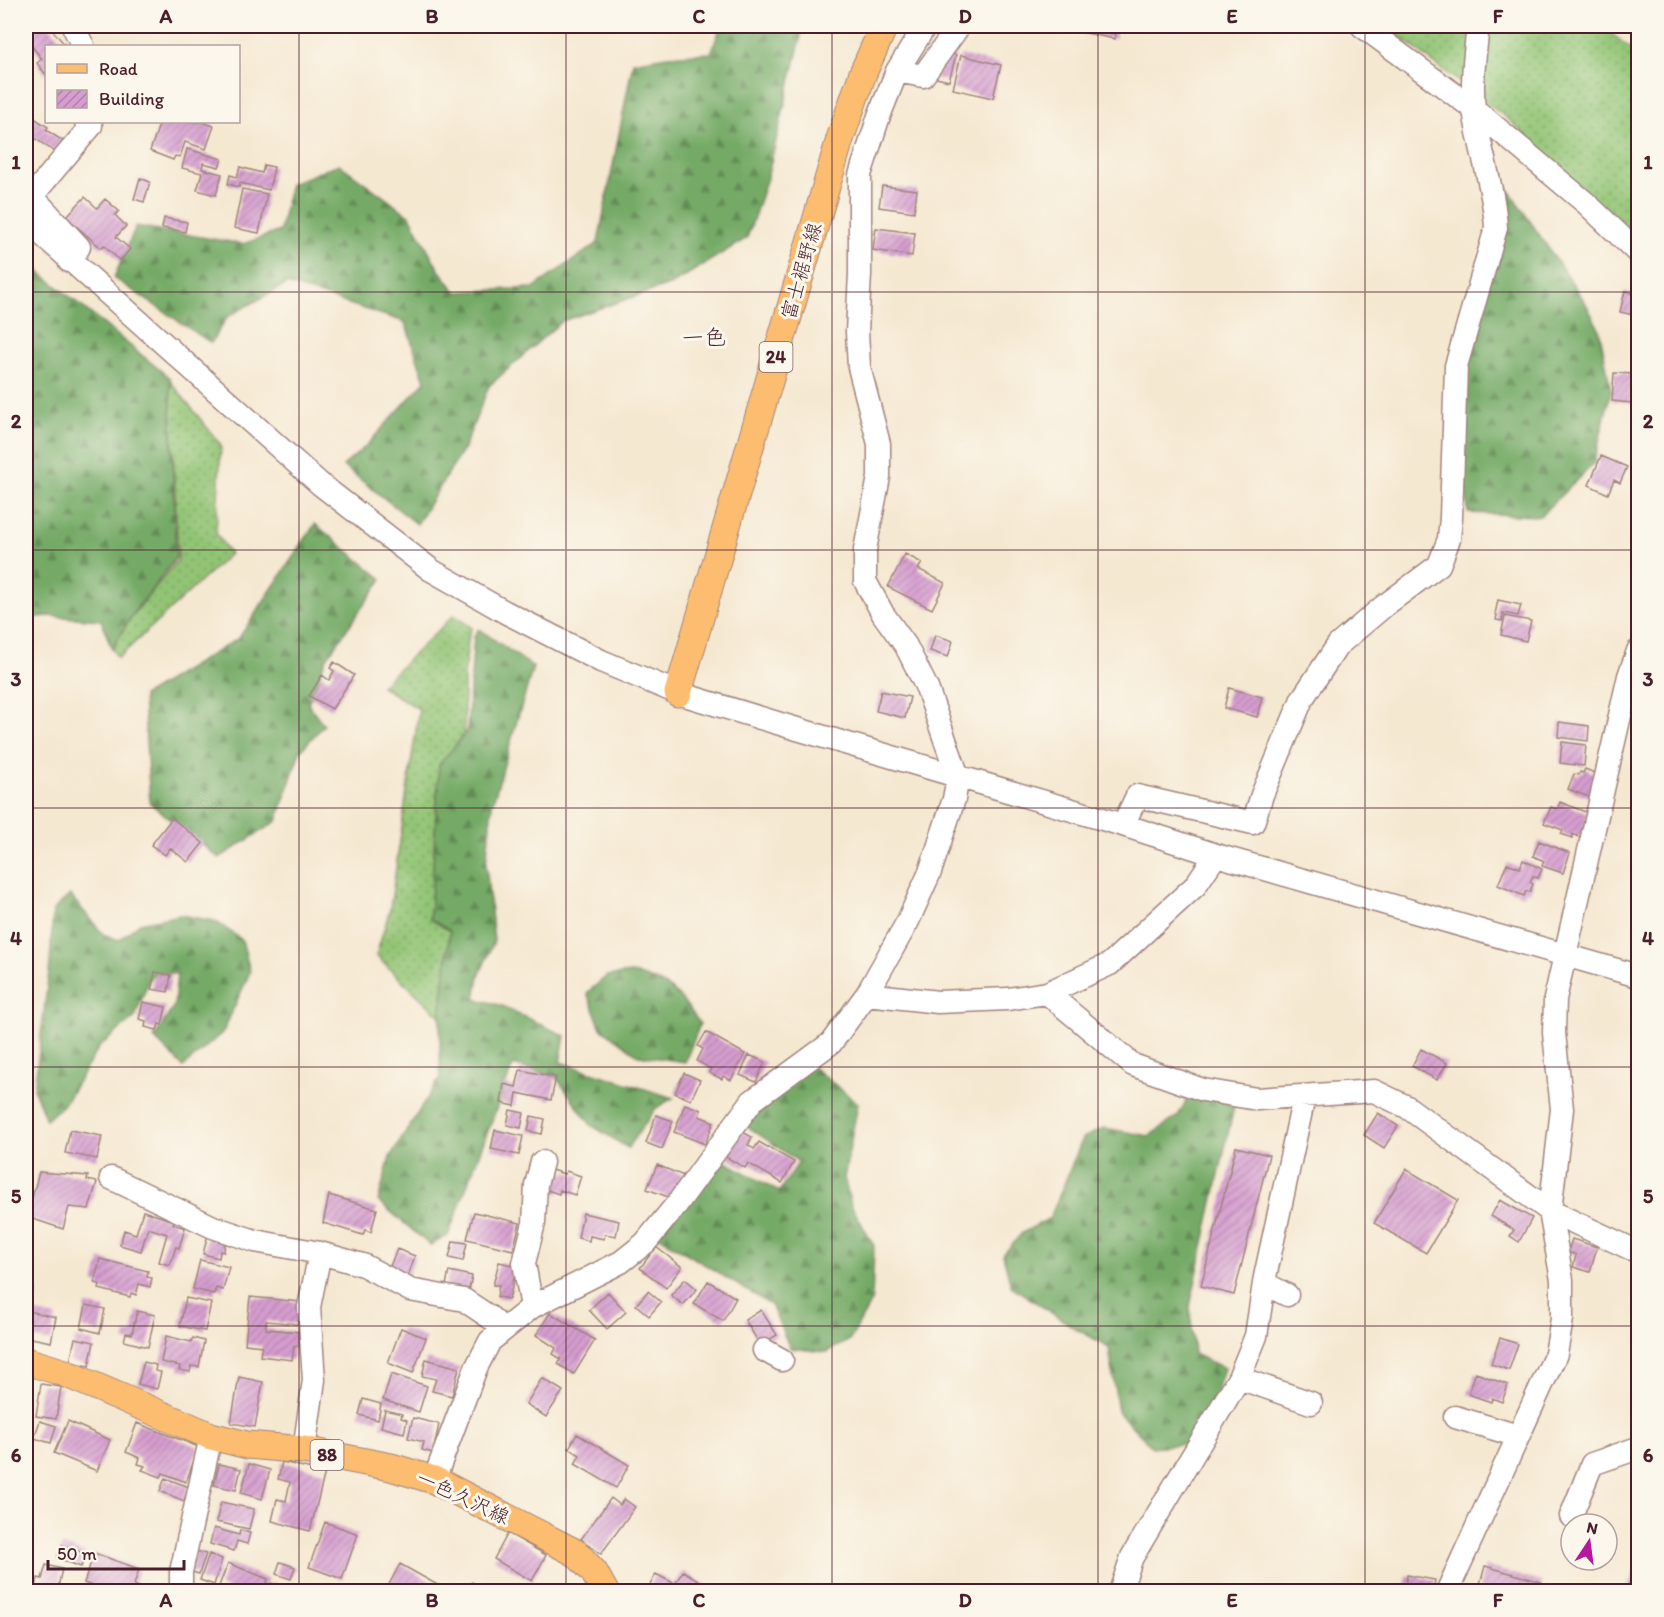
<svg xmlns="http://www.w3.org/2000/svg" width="1664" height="1617" viewBox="0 0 1664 1617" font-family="Itim,'Klee One',sans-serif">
	<defs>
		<pattern id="grass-dots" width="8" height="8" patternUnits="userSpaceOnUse" patternTransform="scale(1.5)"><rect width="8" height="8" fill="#92c474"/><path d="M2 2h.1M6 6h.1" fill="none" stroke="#799f5f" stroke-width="1.8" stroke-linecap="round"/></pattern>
		<pattern id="forest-firs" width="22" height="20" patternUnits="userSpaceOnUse" patternTransform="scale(1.5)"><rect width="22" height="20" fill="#75aa66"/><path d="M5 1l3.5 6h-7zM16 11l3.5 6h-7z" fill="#628a54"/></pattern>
		<pattern id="building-hatch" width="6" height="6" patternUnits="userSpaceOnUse" patternTransform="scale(1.5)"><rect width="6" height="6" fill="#d69ed0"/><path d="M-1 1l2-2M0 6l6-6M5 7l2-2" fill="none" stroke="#b080a9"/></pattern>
	</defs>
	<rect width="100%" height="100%" fill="#fbf7ec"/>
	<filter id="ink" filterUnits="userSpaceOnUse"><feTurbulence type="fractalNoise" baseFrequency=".0167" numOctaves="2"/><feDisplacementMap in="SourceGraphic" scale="12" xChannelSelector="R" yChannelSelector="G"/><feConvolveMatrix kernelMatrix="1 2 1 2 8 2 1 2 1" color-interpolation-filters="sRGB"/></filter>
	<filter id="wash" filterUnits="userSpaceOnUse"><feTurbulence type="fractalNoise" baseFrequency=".008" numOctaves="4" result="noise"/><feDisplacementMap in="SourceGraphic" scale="24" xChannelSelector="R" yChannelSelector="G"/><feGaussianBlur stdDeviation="1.35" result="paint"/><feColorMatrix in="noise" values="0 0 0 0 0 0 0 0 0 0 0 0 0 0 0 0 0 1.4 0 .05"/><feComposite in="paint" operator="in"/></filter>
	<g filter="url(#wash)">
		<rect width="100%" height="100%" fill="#f5e8d1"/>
		<path fill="url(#grass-dots)" stroke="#6e7250" stroke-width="1.5" d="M1385,26H1602L1638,55V241L1509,120Z
			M170,381L221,445L216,533L230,554L118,658L112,649L131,617L178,560Z
			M454,615L472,628L469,633L464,677V736L439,765L430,918L450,931L440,1016L376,956L390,909L419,709L381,686Z"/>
		<path fill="url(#forest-firs)" stroke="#606448" stroke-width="1.5" d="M721,26H801V37L767,178L747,238L672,284L562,321L489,386L464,448L417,524L343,466L366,446L425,381L405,322L287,284L227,317L211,343L114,278L136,226L243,244L280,231L290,184L339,164L410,216L439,270L456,292L533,288L598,243L633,62L667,56L711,53Z
			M1500,177L1585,302L1599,329L1611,390L1594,463L1540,516L1468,513L1456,366L1487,260Z
			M26,261L170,378L176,558L131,617L112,649L101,620L49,616L26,618Z
			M315,524L382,579L326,659L308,704L324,725L300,751L277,821L219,858L150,803L143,696L239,638Z
			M479,629L533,667L492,805L486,864L494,941L479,976L475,999L500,1005L565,1036L560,1062L673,1098L656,1108L628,1148L591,1125L556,1077L513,1065L448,1236L430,1245L378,1201L390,1157L440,1078V1016L450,931L430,919L439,765L467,731L474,636Z
			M70,895L103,934L119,940L140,923L180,915L215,921L242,940L250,972L223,1032L183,1067L154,1038L174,1006L177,974L155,972L149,980L135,1017L99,1047L64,1104L46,1120L34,1090L50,964L53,910Z
			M631,973C670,983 677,991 700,1024L685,1062L638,1055L601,1028L587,993L607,976Z
			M810,1065L858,1103L844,1178L851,1205L874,1246L872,1300L850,1340L826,1352L790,1348L771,1305L658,1236L719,1158L779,1192L799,1162L738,1120Z
			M1203,1090L1234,1107L1190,1306L1194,1354L1224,1368L1202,1442L1152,1447L1118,1412L1109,1347L1075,1328L1011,1286L1003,1255L1022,1233L1050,1218L1083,1138L1104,1128L1149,1136L1178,1116L1187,1099Z"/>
		<g id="blocks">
			<path fill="url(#building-hatch)" d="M38,26H49L66,46H46V75L37,63L42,59L26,39V35Z
				M1067,26H1117L1115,39L1066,29Z
				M947,52L956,55L949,81L936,78L940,61Z
				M961,55L1001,65L993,98L953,89Z
				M28,114L48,127L46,130L63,141L55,152L30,135L28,138L26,137V117Z
				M160,122H202L214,126L206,149L185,142L180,157L175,156L173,160L150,151Z
				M187,149L222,159L219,167L203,163L202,169L222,174L216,195L197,190L202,173L182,168Z
				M264,165L274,167L269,190L240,183L239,187L228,184L230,175L237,177L240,167L262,173Z
				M140,178L150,182L144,202L134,199Z
				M882,186L917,190L914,212L879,207Z
				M242,189L267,194L259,233L234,228Z
				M85,197L97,208L105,199L119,211L115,215L126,226L116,237L130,249L120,261L104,245L101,248L66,217Z
				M164,218L187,222L185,232L162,228Z
				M876,228L915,233L912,256L873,250Z
				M1625,291L1638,295V316L1620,312Z
				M1614,373L1635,374L1632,403L1612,401Z
				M1601,456L1627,467L1620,483L1614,480L1608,494L1589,485Z
				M905,554L922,563L918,569L945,583L932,609L888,587Z
				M1498,600L1521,605L1518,616L1503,613L1502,621L1496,620L1497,615L1495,614Z
				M1505,616L1531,621L1526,641L1501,635Z
				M935,635L953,641L948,657L930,651Z
				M334,662L354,675L332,709L309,696L322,675L329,680L334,671L330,668Z
				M1229,688L1262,697L1257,717L1224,708Z
				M881,691L910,697L905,718L876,711Z
				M1559,722L1589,726L1588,741L1558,737Z
				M1562,742L1586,745L1584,766L1560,763Z
				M1585,769L1597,774L1589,797L1568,789L1574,774L1579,775L1580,772L1583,773Z
				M1560,802L1588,813L1581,838L1573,834L1572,838L1561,834L1563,830L1544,823L1551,807L1557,809Z
				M172,818L203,843L188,862L170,848L165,855L151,845Z
				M1539,841L1570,853L1563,873L1542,866L1544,861L1533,856Z
				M1523,860L1542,869L1538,878L1533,876L1530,882L1533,884L1530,892L1526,891L1524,896L1498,885L1507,863L1520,868Z
				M155,972L171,975L168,992L151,989Z
				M143,1002L166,1007L162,1025L159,1024L157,1030L145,1027L146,1021L139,1019Z
				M706,1032L745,1054L731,1080L723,1076L722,1079L709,1073L711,1069L697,1061L703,1049L698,1046Z
				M1421,1049L1447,1063L1437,1080L1412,1066Z
				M749,1055L765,1062L756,1082L740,1075Z
				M520,1070L556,1077L551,1100L517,1093L515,1106L501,1103L504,1084L516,1087Z
				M684,1073L700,1080L691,1100L675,1093Z
				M685,1104L701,1110L699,1116L714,1122L705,1144L674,1132Z
				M510,1110L524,1113L521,1128L507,1125Z
				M1378,1113L1398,1126L1384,1148L1364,1135Z
				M656,1115L673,1121L662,1149L646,1143Z
				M531,1116L545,1119L542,1134L528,1131Z
				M70,1130L102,1136L97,1159L65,1153Z
				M495,1130L523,1136L519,1155L491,1149Z
				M741,1131L752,1137L748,1145L754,1149L759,1142L794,1162L782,1183L748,1163L745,1168L726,1157Z
				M1236,1147L1269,1155L1234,1295L1201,1286Z
				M657,1165L684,1176L671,1198L647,1189Z
				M1406,1169L1458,1200L1426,1253L1374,1223Z
				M551,1170L565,1174L566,1171L581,1176L575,1195L560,1190L559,1194L544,1189Z
				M39,1172L88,1176L87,1180L97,1182L89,1209L69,1207L63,1229L27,1217Z
				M329,1195L377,1209L371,1232L365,1230L363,1235L323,1223Z
				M1500,1200L1532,1218L1519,1242L1510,1236L1514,1230L1491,1216Z
				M143,1211L174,1221L173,1224L185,1228L179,1248L176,1247L170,1265L159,1262L167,1234L148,1228L141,1251L120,1245L124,1230L136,1234Z
				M474,1212L520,1223L513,1250L467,1239Z
				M583,1213L619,1221L616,1236L605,1234L604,1239L590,1236L589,1241L578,1238Z
				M208,1234L225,1239L224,1252L220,1251L219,1258L203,1254Z
				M1572,1239L1597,1247L1590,1272L1573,1267L1576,1255L1568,1252Z
				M453,1241L467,1243L463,1261L449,1258Z
				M656,1247L682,1267L666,1288L640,1268Z
				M397,1249L415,1256L407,1278L388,1271Z
				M100,1259L148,1271L147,1277L152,1278L150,1287L139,1284L136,1295L131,1293L130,1297L99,1289L100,1284L94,1283Z
				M200,1260L229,1267L223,1290L216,1288L214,1294L193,1289Z
				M499,1262L517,1266L509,1299L497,1297L499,1285H493Z
				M449,1271L472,1276L468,1295L445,1290Z
				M685,1279L697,1289L683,1305L671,1295Z
				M708,1281L736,1298L723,1321L694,1304Z
				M26,1285L33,1288L26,1309Z
				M648,1291L661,1302L649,1316L636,1305Z
				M608,1292L626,1312L607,1329L589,1310Z
				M250,1297L301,1302L298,1324L266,1321V1329L301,1332L300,1346H294L292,1360L260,1356L262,1346L245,1344Z
				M186,1298L211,1303L205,1331L180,1326Z
				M86,1305L105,1309L100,1333L81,1328Z
				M761,1310L777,1335L760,1345L745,1320Z
				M28,1311L56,1317L51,1342L26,1337Z
				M137,1311L155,1315L148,1347L124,1341L126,1333L132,1334Z
				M550,1313L595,1340L574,1374L558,1364L561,1359L553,1354L556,1348L536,1335Z
				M401,1328L426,1338L413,1373L388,1363Z
				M166,1336L191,1342L193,1338L204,1341L199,1367L191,1366L190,1372L179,1370L180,1366L161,1362Z
				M75,1338L94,1342L89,1366L70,1362Z
				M1500,1338L1518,1344L1509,1370L1491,1364Z
				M426,1359L459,1368L452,1396L432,1391L436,1379L422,1376Z
				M144,1362L156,1365L155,1371L161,1372L157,1389L138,1384Z
				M1476,1373L1508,1385L1502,1402L1492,1398L1491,1402L1468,1394Z
				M391,1374L427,1386L419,1412L383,1400Z
				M239,1377L263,1382L255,1427L231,1423Z
				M542,1378L563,1391L546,1417L526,1404Z
				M41,1384L61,1387L56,1419L36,1416Z
				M363,1399L381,1404L378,1420L359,1415Z
				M385,1410L402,1414L401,1418L407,1420L404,1433L381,1427Z
				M413,1418L439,1424L433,1453L422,1450L424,1442L408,1438Z
				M40,1421L56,1426L51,1443L34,1438Z
				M68,1421L110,1440L97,1471L54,1453Z
				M137,1423L199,1447L186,1482L163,1473L161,1477L142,1470L145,1466L138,1464L140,1458L126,1452Z
				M577,1434L629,1465L616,1488L575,1464L580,1455L569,1448Z
				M282,1462L325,1472L310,1531L272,1521L277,1499L286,1501L290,1482L278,1479Z
				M219,1464L241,1469L236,1490L214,1485Z
				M249,1464L270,1470L262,1499L241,1493Z
				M165,1478L189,1487L184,1501L160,1491Z
				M611,1498L620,1505L624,1499L635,1507L601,1554L581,1539Z
				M221,1502L254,1509L249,1529L216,1522Z
				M325,1522L358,1534L342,1579L309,1567Z
				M214,1528L239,1535L240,1530L250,1533L247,1544L237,1541L234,1551L210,1544Z
				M508,1533L546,1555L532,1581L494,1559Z
				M62,1545L86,1554L81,1567L57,1558Z
				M196,1551L206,1554L199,1574L189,1571Z
				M94,1553L139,1569L134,1585L141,1588L140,1592H108L84,1583Z
				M209,1554L222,1559L214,1585L200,1580Z
				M1638,1561V1592H1626Z
				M280,1562L295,1567L291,1579L276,1574Z
				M228,1563L268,1579L263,1592H234L219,1586Z
				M400,1564L443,1588L441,1592H385Z
				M46,1565L62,1569L57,1592H35L38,1578L42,1579Z
				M1485,1566L1542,1582L1539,1592H1493L1479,1588Z
				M683,1571L708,1586L705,1592H646L656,1574L675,1584Z
				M1407,1575L1435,1580L1433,1592H1404Z
				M472,1582L487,1592H466Z
				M271,1583L293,1591V1592H268Z"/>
		</g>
	</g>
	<g filter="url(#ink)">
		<use href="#blocks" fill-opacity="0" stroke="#a0847e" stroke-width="1.5"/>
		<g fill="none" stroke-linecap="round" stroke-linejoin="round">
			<defs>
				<path id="minor" d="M73,26L83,46
					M1362,26L1474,109L1587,204L1638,253
					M897,71L923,76L959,26
					M26,220L320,484L431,570L505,612L601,661L678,693L787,726L1123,825L1216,855L1638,976
					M69,261L79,247L32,196L91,126L86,122
					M1123,825L1137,796L1253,823L1262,795L1302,699L1338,645L1384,606L1439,565L1449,539L1451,517L1456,366L1496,228C1494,187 1479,149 1474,109C1471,81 1475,53 1478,26
					M1047,993L1110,964L1195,886L1216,855
					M867,994L938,1002L1008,999L1047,993L1133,1065L1203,1090L1257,1099L1374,1091L1407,1107L1550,1211L1638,1252
					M111,1178L213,1227L255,1241L320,1253L363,1265L410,1290L464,1300L491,1318L503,1329
					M1264,1283L1287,1295
					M532,1307L524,1263L534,1223L536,1185L542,1162
					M764,1350L782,1360
					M1239,1378L1311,1403
					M1455,1417L1518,1436
					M304,1450L314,1380L309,1307L320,1253
					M434,1480L476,1368L490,1341L532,1307L621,1262L645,1243L677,1204L752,1101L831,1043L867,994L908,921L930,872L954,799L958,777L927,688L906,646L883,614L865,581V550L879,477V444L859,367L857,332L860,274V175L879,116L897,71L925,26
					M1571,1516L1592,1464L1638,1448
					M181,1592V1572L211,1436
					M1120,1592L1132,1557L1239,1378L1256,1336L1265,1277L1304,1097
					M1447,1592L1556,1354L1562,1319V1280L1550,1211L1562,1109L1554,1033L1555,999L1629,676L1638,651"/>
				<path id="major" d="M678,693L840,139L863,73L884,26
					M26,1361L62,1372L211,1436L247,1445L304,1450L391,1467L434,1480L576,1553L594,1572L605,1592"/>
			</defs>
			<use href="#minor" stroke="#a0847e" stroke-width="25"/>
			<use href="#major" stroke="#a0847e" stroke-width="29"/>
			<use href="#minor" stroke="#fff" stroke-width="22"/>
			<use href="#major" stroke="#fcbd6f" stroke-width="27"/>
		</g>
	</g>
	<path fill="none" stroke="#4a1f2b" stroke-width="1.5" stroke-opacity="0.55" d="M299,26V1592M566,26V1592M832,26V1592M1098,26V1592M1365,26V1592M26,292H1638M26,550H1638M26,808H1638M26,1067H1638M26,1326H1638"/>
	<g text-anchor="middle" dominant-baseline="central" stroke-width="6" stroke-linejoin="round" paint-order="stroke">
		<g fill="#fbf7ec" stroke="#7f6065" stroke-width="1.5">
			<rect x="759.5" y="342" width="33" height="30" rx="4.5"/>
			<rect x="310.5" y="1440" width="33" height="30" rx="4.5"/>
		</g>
		<g font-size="18" font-weight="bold" fill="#4a1f2b">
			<text x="776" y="357">24</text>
			<text x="327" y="1455">88</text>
		</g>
		<g font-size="20" fill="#4a1f2b" stroke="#fbf7ec">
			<text transform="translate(801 271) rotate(-74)">富士裾野線</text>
			<text transform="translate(463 1497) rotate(25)">一色久沢線</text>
		</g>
		<g font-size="22" fill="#4a1f2b" stroke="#fbf7ec">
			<text x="704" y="337">一色</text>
		</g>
	</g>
	<rect width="1664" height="1617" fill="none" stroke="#fbf7ec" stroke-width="66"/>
	<rect x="45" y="45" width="195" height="78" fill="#fbf7ec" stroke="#b4a19f" stroke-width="1.5"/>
	<rect x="57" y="64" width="30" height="9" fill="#fcbd6f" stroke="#b4a19f" stroke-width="1.5"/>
	<text x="99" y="75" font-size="18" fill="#4a1f2b">Road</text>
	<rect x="57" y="90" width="30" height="18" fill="url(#building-hatch)" stroke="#b4a19f" stroke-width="1.5"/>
	<text x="99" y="105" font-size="18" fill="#4a1f2b">Building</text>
	<g transform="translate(1589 1542) rotate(13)"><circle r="28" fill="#fbf7ec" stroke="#b4a19f" stroke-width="1.5"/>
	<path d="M0-4.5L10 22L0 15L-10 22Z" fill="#b5179e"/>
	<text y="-9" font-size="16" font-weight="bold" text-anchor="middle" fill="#4a1f2b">N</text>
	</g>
	<path d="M48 1560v9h136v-9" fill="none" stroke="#4a1f2b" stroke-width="3"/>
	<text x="57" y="1560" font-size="18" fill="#4a1f2b" stroke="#fbf7ec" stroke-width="4.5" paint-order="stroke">50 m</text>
	<rect x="33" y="33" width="1598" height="1551" fill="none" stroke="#4a1f2b" stroke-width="2"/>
	<g font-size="20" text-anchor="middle" font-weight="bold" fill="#4a1f2b">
		<text x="166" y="23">A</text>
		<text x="432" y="23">B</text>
		<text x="699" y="23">C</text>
		<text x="965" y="23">D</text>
		<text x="1232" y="23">E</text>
		<text x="1498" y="23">F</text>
		<text x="16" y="169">1</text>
		<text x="1648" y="169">1</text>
		<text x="16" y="428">2</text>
		<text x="1648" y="428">2</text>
		<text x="16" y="686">3</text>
		<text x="1648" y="686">3</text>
		<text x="16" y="945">4</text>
		<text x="1648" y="945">4</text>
		<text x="16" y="1203">5</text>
		<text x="1648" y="1203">5</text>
		<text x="16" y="1462">6</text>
		<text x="1648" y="1462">6</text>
		<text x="166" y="1607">A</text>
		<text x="432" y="1607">B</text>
		<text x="699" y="1607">C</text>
		<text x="965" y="1607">D</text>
		<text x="1232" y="1607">E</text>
		<text x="1498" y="1607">F</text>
	</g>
</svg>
